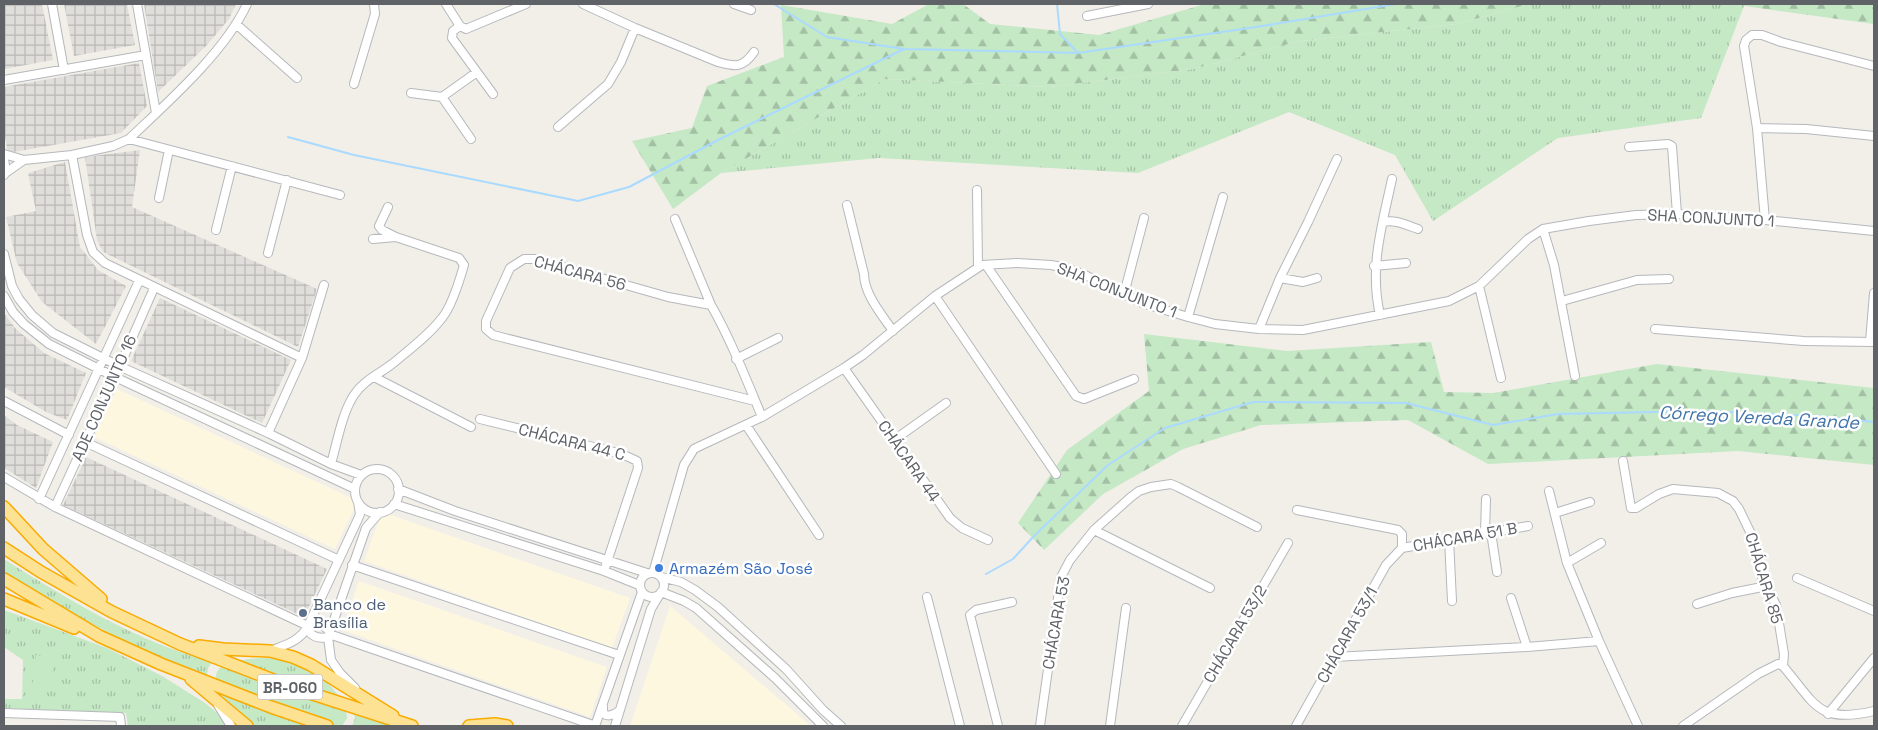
<svg xmlns="http://www.w3.org/2000/svg" width="1878" height="730" viewBox="0 0 1878 730" font-family="'Space Grotesk',sans-serif">
	<defs>
		<pattern id="industrial-grid" width="8" height="8" patternUnits="userSpaceOnUse" patternTransform="scale(1.25)"><rect width="8" height="8" fill="#e0deda"/><path d="M0 4h8M4 0v8" fill="none" stroke="#b9b8b5"/></pattern>
		<pattern id="grass-tufts" width="24" height="20" patternUnits="userSpaceOnUse" patternTransform="scale(1.25)"><rect width="24" height="20" fill="#c5e8c5"/><path d="M3 7l-1-3M5 7V3M7 7l1-3M15 17l-1-3M17 17v-4M19 17l1-3" fill="none" stroke="#a3c0a4"/></pattern>
		<pattern id="forest-firs" width="22" height="20" patternUnits="userSpaceOnUse" patternTransform="scale(1.25)"><rect width="22" height="20" fill="#c5e8c5"/><path d="M5 1l3.5 6h-7zM16 11l3.5 6h-7z" fill="#a3c0a4"/></pattern>
	</defs>
	<rect width="100%" height="100%" fill="#f1efe8"/>
	<path fill="#fef7e0" d="M117,389L358,501L335,549L94,437Z
		M382,512L630,598L612,648L364,561Z
		M359,581L607,667L590,717L342,630Z
		M670,606L811,726H630Z"/>
	<path fill="url(#industrial-grid)" d="M4,4H42L53,60L4,69Z
		M64,4H127L135,45L74,56Z
		M144,4H236L229,19L206,46L158,92Z
		M139,63L147,106L121,133L8,153L4,131V87Z
		M140,150L132,207L317,289L298,347L103,252L97,240L85,157Z
		M65,162L80,247L98,270L126,286L96,344L42,302L17,263L6,217L36,211L28,173Z
		M160,298L291,360L262,423L131,361Z
		M4,313L15,328L44,353L86,373L67,420L46,412L4,387Z
		M4,415L17,425L53,442L36,488L4,468Z
		M86,457L327,569L304,617L63,505Z"/>
	<path fill="url(#grass-tufts)" d="M1529,4H1746L1744,6L1701,118L1558,138L1433,221L1395,155L1289,112L1138,173L879,158L721,173L885,79L1049,87L1193,69L1300,41L1457,24Z
		M4,559C68,600 138,642 212,662L208,668L206,683C138,646 68,615 4,573Z
		M4,610L107,648L162,676L205,703L216,712L227,726H128L126,713L4,708V699H22L23,660L4,647Z
		M267,658C276,658 286,659 295,662C315,668 347,696 347,718L342,726C321,726 301,726 280,726C273,726 264,728 257,726C243,723 209,688 217,672C222,660 256,658 267,658Z
		M353,706L392,726H352L355,718Z"/>
	<path fill="url(#forest-firs)" d="M929,4H963L990,24L1099,35L1205,4H1529L1457,24L1300,41L1193,69L1049,87L885,79L721,173L673,209L632,141L692,128L707,86L784,57L781,5L892,24Z
		M1746,4H1874V24L1744,6Z
		M1144,334L1287,351L1431,342L1444,392L1493,393L1657,364L1874,388V465L1738,451L1488,464L1408,420L1261,425L1183,449L1103,494L1044,550L1018,523L1067,450L1149,391Z"/>
	<path fill="#c5e8c5" d="M36,655L53,658L50,692L32,690Z"/>
	<g fill="none" stroke-linecap="round" stroke-linejoin="round">
		<path stroke="#aadaff" stroke-width="2" d="M774,4L827,37L904,49
			M1057,4L1060,34L1077,52
			M288,137L354,155L578,201L629,187L720,139L904,49L1078,53L1256,27L1396,4
			M986,574L1013,559L1034,536L1108,465L1165,428L1253,402L1406,403L1493,425L1558,414L1702,411L1819,416L1874,422"/>
		<defs>
			<path id="minor" d="M52,4L64,70
				M137,4L156,113
				M446,4L460,26L466,29L526,4
				M583,4L635,28L718,62C735,67 743,68 754,52
				M734,4L751,10
				M1087,16L1148,4
				M236,24L297,78
				M460,26L453,31L452,38L493,94
				M4,80L146,55
				M354,84L375,14L374,4
				M411,93L442,97
				M558,127L608,84L621,62L635,28
				M1757,128L1806,129L1874,136
				M129,139L340,195
				M471,139L442,97L477,72
				M1629,147L1668,144L1672,146L1677,214
				M4,154L24,160L72,155L113,146L129,139C167,103 225,52 247,4
				M72,155L87,235L93,252L105,263L302,358L268,433
				M4,158L5,166L4,175
				M4,174L24,160
				M977,190L978,266
				M159,198L169,150
				M847,205L864,274C864,294 882,315 893,331
				M388,207L379,226L382,230L394,236
				M675,219L711,305
				M1765,220L1757,128L1744,46L1746,40L1752,35H1762L1781,42L1874,66
				M1383,222C1395,219 1406,225 1418,229
				M1543,229L1554,265L1575,376
				M216,230L232,166
				M268,253L287,180
				M4,254L12,286L19,299L32,315L53,333L119,366L268,433L331,464L361,475
				M986,265L1076,396L1084,399L1134,379
				M1374,266L1406,263
				M1280,278L1303,282L1317,278
				M1479,286L1501,378
				M1124,294L1144,218
				M4,296L13,312L24,324L49,344L115,377L355,489
				M935,296L1056,474
				M1562,301L1637,280L1669,279
				M1380,315C1369,267 1382,226 1392,179
				M1188,317L1223,197
				M1259,329L1280,278L1308,222L1337,159
				M1655,329L1804,341L1874,342
				M1870,342L1874,293
				M302,358L324,285
				M736,359L778,338
				M844,368L950,518L962,528L988,540
				M374,377L471,427
				M4,401L69,435
				M755,401L493,335L486,329V321L510,268L524,259H535L668,297L711,305C731,340 746,379 762,417
				M480,419L622,454L637,461L638,468L604,571
				M746,425L819,535
				M894,440L946,403
				M85,442L339,560
				M1623,461L1631,508H1636L1659,494L1673,489L1718,493L1733,501L1739,509L1755,542L1762,577L1776,605L1784,654L1783,666
				M331,464C337,443 342,413 354,395C363,381 379,374 392,364C409,350 429,335 442,318C452,306 460,279 464,265L459,258L396,237L373,239
				M355 491a22 22 0 1 1 44 0a22 22 0 1 1-44 0Z
				M4,477L55,507L308,626
				M398,489L455,511L647,573
				M1549,491L1567,563
				M39,499L139,281
				M394,504L604,571L639,585
				M55,507L115,377L154,288
				M1297,510L1398,530L1402,534V548
				M1555,513L1590,502
				M1094,530L1210,588
				M1491,532L1497,572
				M1485,533L1486,499
				M1449,539L1452,601
				M1601,543L1567,563L1599,641L1638,726
				M1402,548L1528,526
				M352,565L619,655
				M640 585a12 12 0 1 1 24 0a12 12 0 1 1-24 0Z
				M653,573L684,465L694,449L700,446L762,417L844,368L863,355L935,296L982,265L1017,263L1051,265L1066,268L1083,274L1142,303L1188,317L1215,324L1259,329L1303,330L1449,301L1479,286L1528,239L1543,229L1589,221L1636,215L1677,214L1765,220L1874,231
				M661,577L681,582L695,590L718,607L786,669L823,710L841,726
				M1797,578L1874,611
				M661,592L684,601L696,608L775,678L823,726
				M927,597L960,726
				M1511,598L1527,647
				M1697,604L1732,593L1767,586
				M310,623H319L330,631
				M307,628C311,637 319,639 328,637
				M329,634L596,726
				M270,651C285,645 298,642 307,628L358,519L360,514L358,502
				M1334,657L1527,647L1599,641
				M355,688L340,673L331,660L328,637L366,528L380,512
				M218,705L231,726
				M603,707C602,719 612,716 619,711
				M4,713L120,717L121,726
				M1828,714L1874,658
				M595,726L642,592
				M615,726L651,609L660,594
				M998,726L970,615L976,610L1012,602
				M1040,726L1061,577L1070,560L1094,530L1131,497L1139,491L1151,487L1171,484L1178,487L1257,527
				M1110,726L1126,608
				M1182,726L1288,543
				M1296,726L1386,565L1402,548
				M1683,726L1758,674L1778,664L1783,666C1816,705 1818,724 1874,711"/>
			<path id="highway" d="M4,507L43,549L101,599
				M4,548L41,572L112,612L180,644L294,688L412,726
				M4,579L99,636L161,664L271,707L327,726
				M4,599L74,628
				M199,646L223,649L270,651L293,657L311,665L393,716
				M191,679L247,726
				M469,726L495,724L507,726"/>
		</defs>
		<use href="#minor" stroke="#b5b8bc" stroke-width="10"/>
		<use href="#highway" stroke="#f9ab00" stroke-width="14"/>
		<use href="#minor" stroke="#fff" stroke-width="8"/>
		<use href="#highway" stroke="#fde293" stroke-width="11"/>
	</g>
	<circle fill="#3f7fe0" stroke="#fff" stroke-width="2" cx="659" cy="568" r="5"/>
	<circle fill="#5c6f8a" stroke="#fff" stroke-width="2" cx="303" cy="613" r="5"/>
	<g text-anchor="middle" dominant-baseline="central" stroke-width="5" stroke-linejoin="round" paint-order="stroke">
		<rect fill="#fff" stroke="#8f9295" stroke-width="1" x="257.5" y="674.5" width="65" height="25" rx="4"/>
		<g font-size="15" font-weight="bold" fill="#5f6368">
			<text x="290" y="687">BR-060</text>
		</g>
		<g font-size="16" fill="#5f6368" stroke="#fff">
			<text transform="translate(1711 218) rotate(3)">SHA CONJUNTO 1</text>
			<text transform="translate(580 273) rotate(15)">CHÁCARA 56</text>
			<text transform="translate(1117 290) rotate(21)">SHA CONJUNTO 1</text>
			<text transform="translate(104 398) rotate(-66)">ADE CONJUNTO 16</text>
			<text transform="translate(572 442) rotate(14)">CHÁCARA 44 C</text>
			<text transform="translate(909 461) rotate(55)">CHÁCARA 44</text>
			<text transform="translate(1465 537) rotate(-10)">CHÁCARA 51 B</text>
			<text transform="translate(1764 578) rotate(73)">CHÁCARA 85</text>
			<text transform="translate(1056 623) rotate(-80)">CHÁCARA 53</text>
			<text transform="translate(1235 634) rotate(-60)">CHÁCARA 53/2</text>
			<text transform="translate(1347 635) rotate(-61)">CHÁCARA 53/1</text>
		</g>
		<g font-size="16" fill="#366cbe" stroke="#fff" text-anchor="start">
			<text x="669" y="568">Armazém São José</text>
		</g>
		<g font-size="16" fill="#4e5e75" stroke="#fff" text-anchor="start">
			<text x="313" y="604">Banco de<tspan x="313" dy="18">Brasília</tspan></text>
		</g>
		<g font-size="18" font-style="italic" fill="#4174aa" stroke="#fff">
			<text transform="translate(1759 417) rotate(3)">Córrego Vereda Grande</text>
		</g>
	</g>
	<rect width="1878" height="730" fill="none" stroke="#5f6368" stroke-width="10"/>
</svg>
